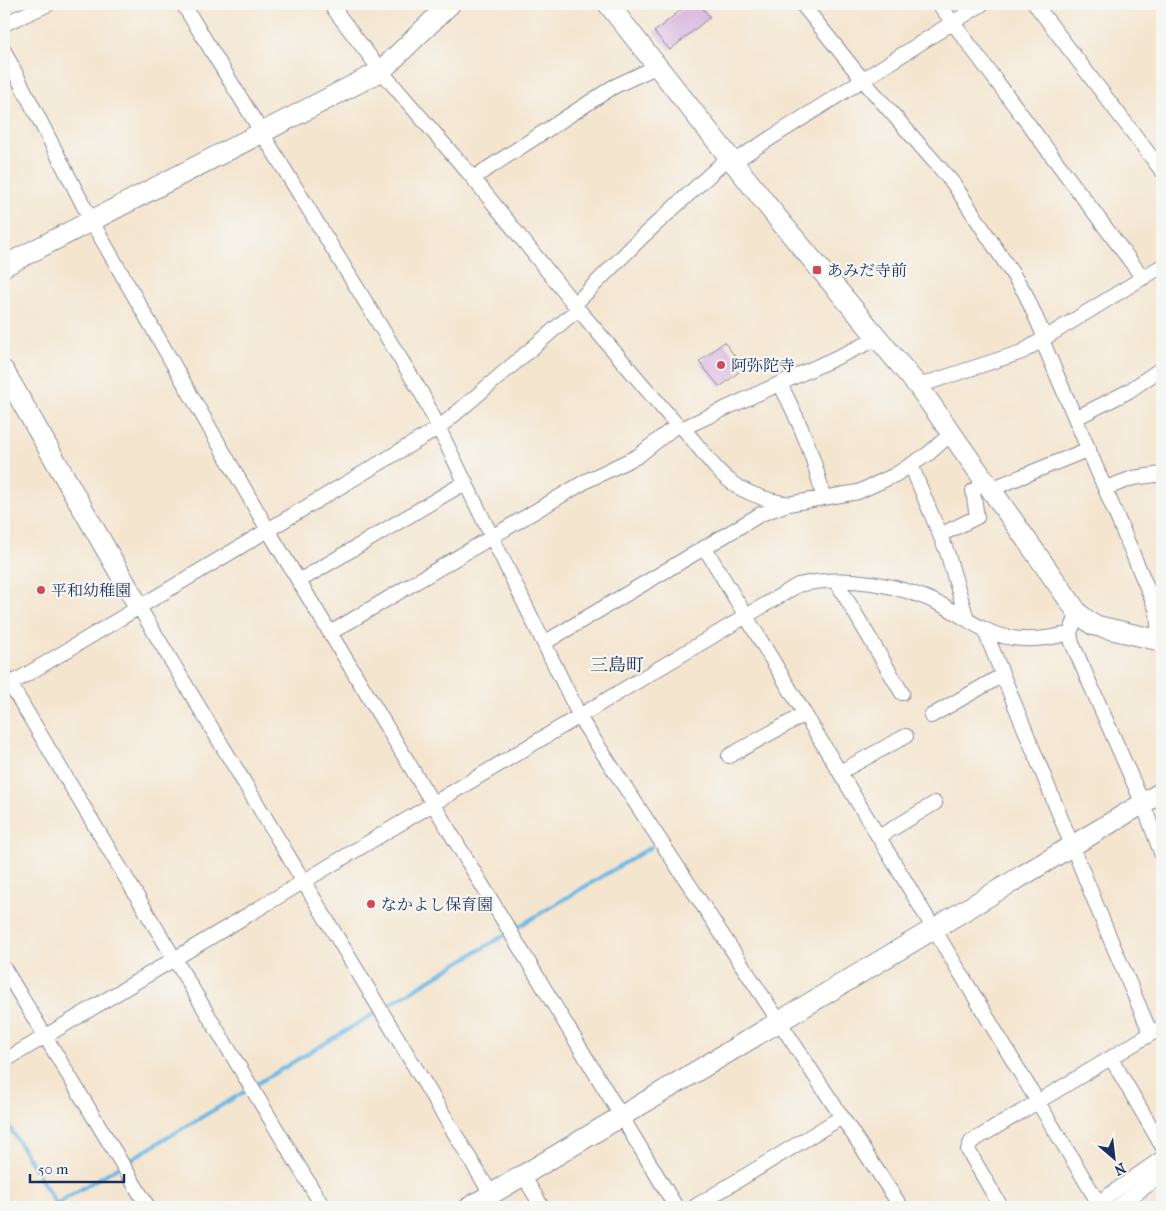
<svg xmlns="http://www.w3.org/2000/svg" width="1166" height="1211" viewBox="0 0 1166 1211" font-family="'IM FELL French Canon','Noto Serif JP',serif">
	<rect width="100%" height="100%" fill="#f6f6f2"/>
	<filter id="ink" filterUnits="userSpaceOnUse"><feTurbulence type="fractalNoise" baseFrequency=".02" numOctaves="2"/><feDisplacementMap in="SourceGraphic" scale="10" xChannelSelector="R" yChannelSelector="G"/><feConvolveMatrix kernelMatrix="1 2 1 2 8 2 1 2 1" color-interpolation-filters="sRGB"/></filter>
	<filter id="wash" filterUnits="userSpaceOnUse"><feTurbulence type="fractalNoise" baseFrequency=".0096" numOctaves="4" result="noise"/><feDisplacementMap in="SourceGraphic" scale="20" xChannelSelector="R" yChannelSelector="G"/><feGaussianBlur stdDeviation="1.12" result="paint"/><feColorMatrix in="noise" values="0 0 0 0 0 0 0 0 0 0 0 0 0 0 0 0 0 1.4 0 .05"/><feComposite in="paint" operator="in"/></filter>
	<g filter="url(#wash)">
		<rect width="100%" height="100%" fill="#f4e5cf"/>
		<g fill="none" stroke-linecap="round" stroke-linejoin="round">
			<path stroke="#6db9e6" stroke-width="4" d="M383,1008L651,847
				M255,1085L377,1012
				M4,1118L56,1204L249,1089"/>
		</g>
		<g id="blocks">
			<path fill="#d9b2df" d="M688,4H699L710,17L670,50L654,32Z
				M724,342L744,368L720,387L699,362Z"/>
		</g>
	</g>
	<g filter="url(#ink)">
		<use href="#blocks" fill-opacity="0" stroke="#888a96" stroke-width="1"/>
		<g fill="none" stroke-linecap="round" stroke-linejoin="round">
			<defs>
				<path id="street" d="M183,4L422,394L583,723L901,1207
					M330,4L381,71L473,178L578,309L677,425L683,428L879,338
					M802,4L862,79L953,183L1025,293L1045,338
					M939,4L1143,278
					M1035,4L1162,171
					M4,24L49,4
					M4,51L92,222L268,530L676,1207
					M733,162L982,4
					M473,178L613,87L658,66
					M575,304L643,236L729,157
					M1042,340L1157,611L1159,640
					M780,384C799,420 815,457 823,497
					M918,386L1022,352L1162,266
					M1076,418L1129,391L1162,368
					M683,428C720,472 727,493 788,504
					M911,465L947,552L967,619
					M1106,488L1133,478L1162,474
					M991,489L1089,449
					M940,535L977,517L973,491L986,482
					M705,548L1101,1207
					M299,581L466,482
					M836,581L902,693
					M139,607L491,1194
					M1078,613L1070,633L1072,643L1143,804L1162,855
					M984,629L1106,929L1151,1034
					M330,633L586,481L638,456L677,425
					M544,643L761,514L788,504L858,492L895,475L928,454L952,433
					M4,674L323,1207
					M4,688L440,427L578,309
					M931,716L1001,676
					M729,756L805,714
					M840,772L906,736
					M879,837L935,803
					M4,968L148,1207
					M1111,1058L1162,1146
					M4,1061L798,585C846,574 900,584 944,606C958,613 970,623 984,629C1011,643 1041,641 1070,633
					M523,1175L542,1207
					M694,1207L842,1117
					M1001,1207L968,1150L971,1142L1162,1027
					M1092,1207L1162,1158
					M1117,1207L1162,1175"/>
				<path id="secondary" d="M608,4L779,220L918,386L1078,613L1093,625L1162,641
					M4,266L381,71L450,4
					M4,371L139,607
					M470,1207L1162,792"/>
			</defs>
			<use href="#street" stroke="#888a96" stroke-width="16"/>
			<use href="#secondary" stroke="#888a96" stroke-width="22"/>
			<use href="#street" stroke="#fff" stroke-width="14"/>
			<use href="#secondary" stroke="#fff" stroke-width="20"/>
		</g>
	</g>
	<g fill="#d1495b" stroke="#f6f6f2" stroke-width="2">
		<rect x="812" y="265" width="10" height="10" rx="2.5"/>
		<circle cx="721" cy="365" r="5"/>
		<circle cx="41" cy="590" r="5"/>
		<circle cx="371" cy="904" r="5"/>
	</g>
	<g text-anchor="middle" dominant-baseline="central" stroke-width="4.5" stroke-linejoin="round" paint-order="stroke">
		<g font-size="16" fill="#1b2f5e" stroke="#f6f6f2" text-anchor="start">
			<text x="827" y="270">あみだ寺前</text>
			<text x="731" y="365">阿弥陀寺</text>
			<text x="51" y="590">平和幼稚園</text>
			<text x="381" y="904">なかよし保育園</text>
		</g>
		<g font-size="18" fill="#1b2f5e" stroke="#f6f6f2">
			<text x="617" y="665">三島町</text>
		</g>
	</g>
	<rect width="1166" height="1211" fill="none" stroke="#f6f6f2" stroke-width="20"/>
	<g transform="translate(1114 1158) rotate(152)" stroke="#f6f6f2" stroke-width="4" paint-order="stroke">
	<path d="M0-4L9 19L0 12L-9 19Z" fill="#1b2f5e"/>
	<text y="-8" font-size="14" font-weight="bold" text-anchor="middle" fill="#1b2f5e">N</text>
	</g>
	<path d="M30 1174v8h94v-8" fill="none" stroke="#1b2f5e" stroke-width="2.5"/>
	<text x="38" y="1174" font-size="15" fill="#1b2f5e" stroke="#f6f6f2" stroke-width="4" paint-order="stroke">50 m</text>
</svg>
